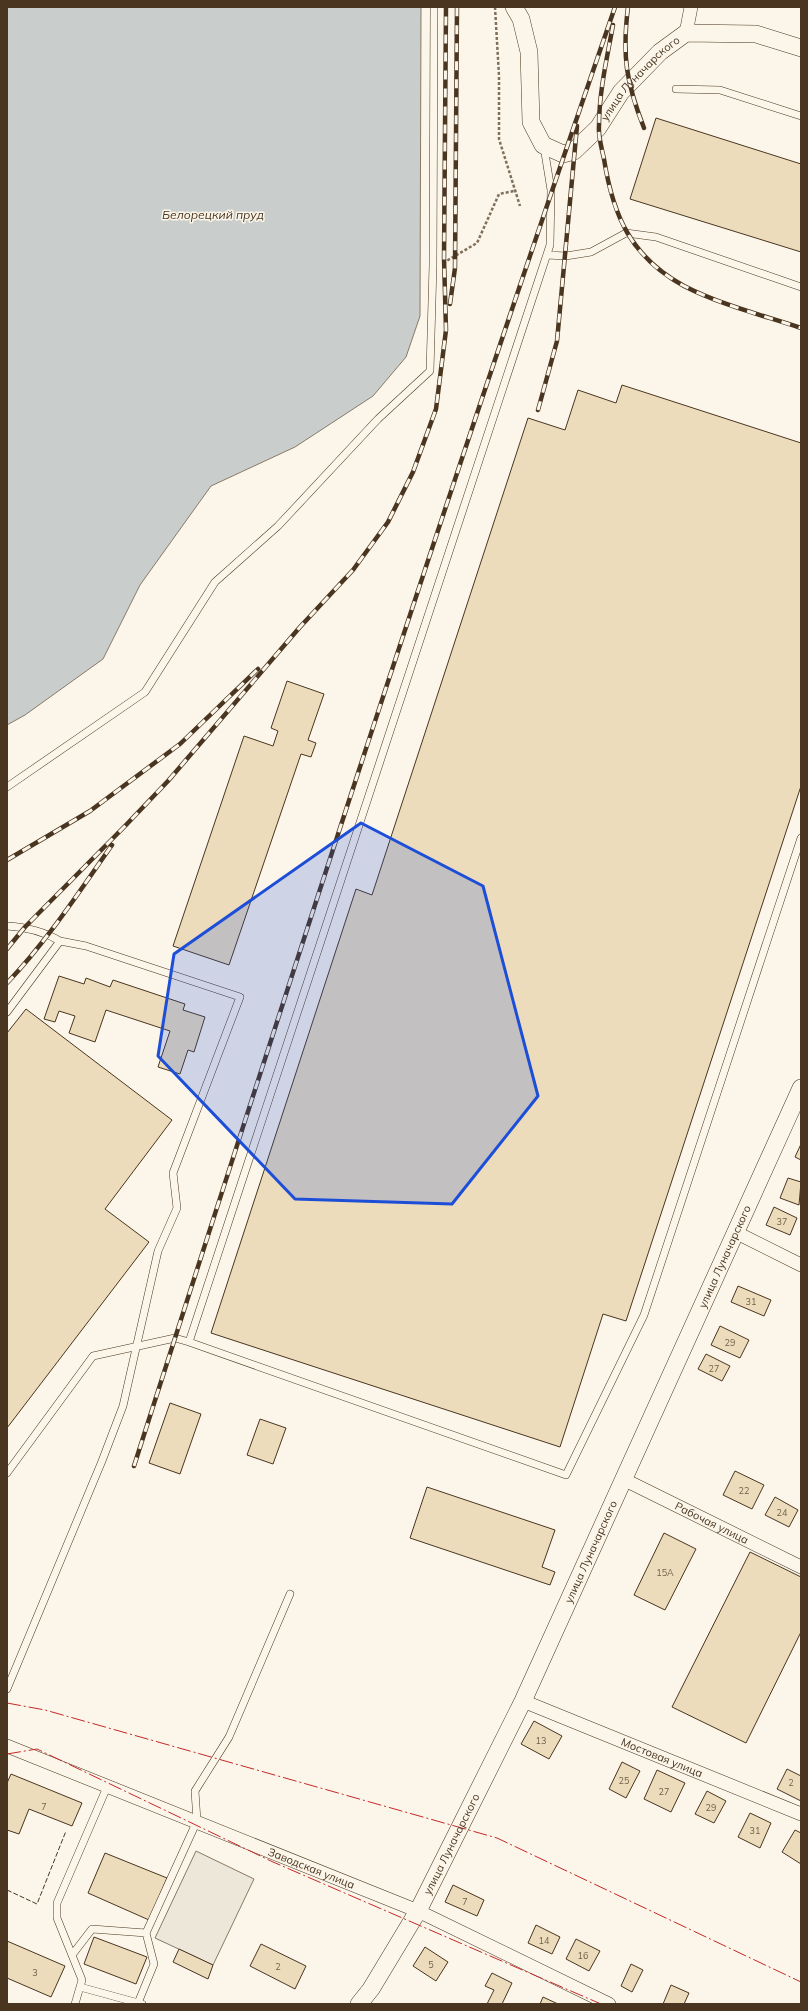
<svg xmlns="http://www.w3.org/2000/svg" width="808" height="2011" viewBox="0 0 808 2011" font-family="Mulish,sans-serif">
	<rect width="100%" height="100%" fill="#fbf6e9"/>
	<path fill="#ede7d9" stroke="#887966" d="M196,1851L254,1879L213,1965L155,1938Z"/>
	<path fill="#c9cecd" stroke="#887966" d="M7,7H421L420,316L406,357L373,396L295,447L211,486L140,585L103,659L25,715L7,725Z"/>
	<path fill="#ecdcbc" stroke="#4a3520" d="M656,118L801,164V252L630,199Z
		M622,385L801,443V786L626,1321L603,1314L560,1447L211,1333L356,889L372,895L528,418L565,430L578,390L616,403Z
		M287,681L324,694L308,740L316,743L311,757L301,754L229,965L173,946L244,736L273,746L278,731L271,728Z
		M59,976L84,984L86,978L110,987L113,980L185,1004L183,1010L205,1017L194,1052L188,1050L180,1074L158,1067L170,1031L106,1010L95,1042L69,1033L75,1016L59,1011L55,1022L44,1019Z
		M26,1009L172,1120L105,1209L149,1242L7,1428V1033Z
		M801,1144V1160L795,1157Z
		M788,1178L801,1182L799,1205L780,1198Z
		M774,1207L797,1218L790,1235L766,1225Z
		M738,1286L771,1300L764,1316L731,1302Z
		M720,1326L749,1340L740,1358L711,1345Z
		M706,1354L730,1366L722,1381L698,1369Z
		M170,1403L201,1414L180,1474L149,1463Z
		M260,1419L286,1428L273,1464L247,1455Z
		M735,1471L764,1485L752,1509L723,1495Z
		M427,1487L555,1530L542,1567L555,1572L550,1585L410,1538Z
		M775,1497L798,1510L789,1527L765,1515Z
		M664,1533L696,1549L665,1610L634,1595Z
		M750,1552L801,1577V1632L746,1743L672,1707Z
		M534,1721L562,1736L549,1759L521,1744Z
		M622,1762L640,1771L626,1798L609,1789Z
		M787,1769L801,1776V1801L777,1789Z
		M657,1770L685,1783L671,1812L644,1799Z
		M11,1774L82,1803L72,1826L29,1809L19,1834L7,1830V1783Z
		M707,1791L726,1801L714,1823L695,1814Z
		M750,1813L771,1823L760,1848L738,1837Z
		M795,1830L801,1833V1864L782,1852Z
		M105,1853L167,1878L149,1920L88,1893Z
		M453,1885L484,1900L477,1916L445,1902Z
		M536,1925L560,1937L552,1954L528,1943Z
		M94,1937L147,1957L136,1984L84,1964Z
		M576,1939L600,1951L589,1971L566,1959Z
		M7,1941L65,1966L51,1997L7,1978Z
		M261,1944L306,1966L295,1989L250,1966Z
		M425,1947L448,1962L436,1981L413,1966Z
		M179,1949L213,1965L208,1979L173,1962Z
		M631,1964L643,1970L632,1992L621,1986Z
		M492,1973L512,1983L502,2004H487L494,1990L485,1986Z
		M671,1985L689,1993L684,2004H663Z
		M543,1997L558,2004H540Z"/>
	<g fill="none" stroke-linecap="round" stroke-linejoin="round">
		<defs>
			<path id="service" d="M676,89L720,90L801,116
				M547,255L566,256L591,252L626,233L656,237L801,287
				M7,787L145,692L215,582L278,526L378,419L430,371L433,265L434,7
				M7,926C27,927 43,931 60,941
				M7,1012L60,941L86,946L240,997L173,1173L177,1208L158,1251L123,1406L102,1461L7,1689
				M189,1342L566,1475L644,1315L801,838
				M7,1473L93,1356L175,1338L189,1342L550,245L551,190L544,147
				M72,1955L92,1929L146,1933L197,1821L195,1791L229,1737L290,1594
				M80,1987L142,2004
				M138,2003L154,1964L146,1933
				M75,2004L82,1980L57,1918V1903L107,1787"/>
			<g id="minor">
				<path d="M686,33L691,7"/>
				<path d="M735,1232L801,1265"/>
				<path id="s1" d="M623,1479L801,1567"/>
				<path id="s2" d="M523,1701L801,1814"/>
				<path id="s3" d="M7,1746L418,1911L609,2004"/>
			</g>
			<g id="tertiary">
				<path id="s4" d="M514,7L521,19L529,52L531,122L543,145L563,154L574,151L598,128L621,92L660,52L686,33L756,34L801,48"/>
				<path id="s5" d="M359,2004L371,1989L418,1911L523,1701L801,1088"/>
			</g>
		</defs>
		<use href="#service" stroke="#4a3520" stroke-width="8"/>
		<use href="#minor" stroke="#4a3520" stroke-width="14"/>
		<use href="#tertiary" stroke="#4a3520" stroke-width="18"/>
		<path stroke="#7f6f5c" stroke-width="2.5" stroke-dasharray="3 2" stroke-linecap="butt" d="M495,7L499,76V139L520,206
			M443,263L477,243L499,194L514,191"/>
		<use href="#service" stroke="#fbf6e9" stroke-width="7"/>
		<use href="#minor" stroke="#fbf6e9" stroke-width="13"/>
		<use href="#tertiary" stroke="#fbf6e9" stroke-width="17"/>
		<defs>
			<path id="rail" d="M628,7C622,56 626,82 644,128
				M613,25C607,58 599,92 599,126C598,137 602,149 604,159C613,216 631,257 684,286C721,305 762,315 801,328
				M450,304L455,268L457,7
				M538,410L557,341L577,126
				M7,860L90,811L180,744L258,669
				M7,949L25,927L126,825L168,781L300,627L353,570L388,522L413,472L436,409L446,330L444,258L446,7
				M7,983C47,941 79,892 112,845
				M134,1466C290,979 448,491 615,7"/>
		</defs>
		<use href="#rail" stroke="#4a3520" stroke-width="4.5"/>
		<use href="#rail" stroke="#fbf6e9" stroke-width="3" stroke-dasharray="9" stroke-linecap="butt"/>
		<path stroke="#4a3520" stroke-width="1" stroke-dasharray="5 2" stroke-linecap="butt" d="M7,1890L37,1904L66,1831"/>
		<path stroke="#c62828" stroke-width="1" stroke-dasharray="14 3 2 3" stroke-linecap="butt" d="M7,1703L45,1710L497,1838L801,1982
			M7,1754L37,1749L273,1862L601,2004"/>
	</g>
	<path fill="#1d4ed8" fill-opacity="0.2" stroke="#1d4ed8" stroke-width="3" stroke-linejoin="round" d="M361,823L483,886L538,1096L452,1204L295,1199L158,1056L174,954Z"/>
	<g text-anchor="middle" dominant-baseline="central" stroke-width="3" stroke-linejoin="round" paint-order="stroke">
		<g font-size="9" fill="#725f47">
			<text x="782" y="1221">37</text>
			<text x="751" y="1301">31</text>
			<text x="730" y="1342">29</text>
			<text x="714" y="1368">27</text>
			<text x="744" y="1490">22</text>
			<text x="782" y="1512">24</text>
			<text x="665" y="1572">15А</text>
			<text x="541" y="1740">13</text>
			<text x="624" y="1780">25</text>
			<text x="791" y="1782">2</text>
			<text x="664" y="1791">27</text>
			<text x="44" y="1806">7</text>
			<text x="711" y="1807">29</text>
			<text x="755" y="1830">31</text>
			<text x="465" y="1901">7</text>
			<text x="544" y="1940">14</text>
			<text x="583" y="1955">16</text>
			<text x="431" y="1964">5</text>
			<text x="278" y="1966">2</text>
			<text x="35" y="1972">3</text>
		</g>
		<g font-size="11" fill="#4a3520" stroke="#fbf6e9">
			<text stroke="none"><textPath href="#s4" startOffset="276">улица Луначарского</textPath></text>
			<text stroke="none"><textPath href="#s5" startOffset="833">улица Луначарского</textPath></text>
			<text stroke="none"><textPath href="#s1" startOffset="99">Рабочая улица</textPath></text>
			<text stroke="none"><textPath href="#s5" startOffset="509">улица Луначарского</textPath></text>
			<text stroke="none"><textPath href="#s2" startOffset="150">Мостовая улица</textPath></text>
			<text stroke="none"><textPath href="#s5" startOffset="185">улица Луначарского</textPath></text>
			<text stroke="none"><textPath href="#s3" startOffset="328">Заводская улица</textPath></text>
		</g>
		<g font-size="12" font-style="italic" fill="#4a3520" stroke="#fbf6e9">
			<text x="213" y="214">Белорецкий пруд</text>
		</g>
	</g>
	<rect width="808" height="2011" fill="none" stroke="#4a3520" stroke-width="16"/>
</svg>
